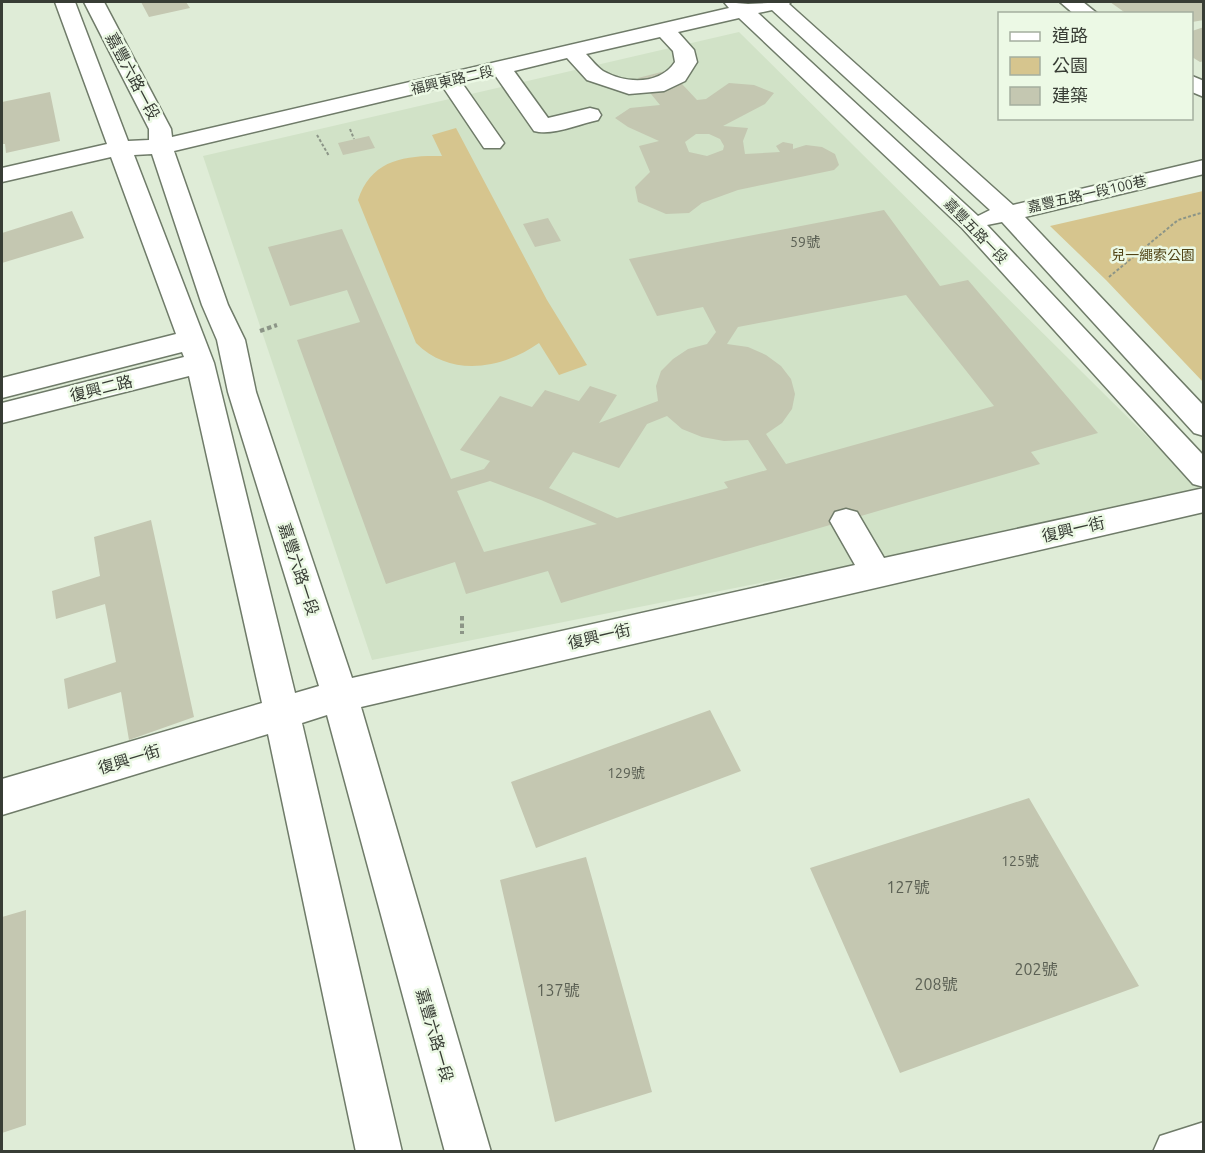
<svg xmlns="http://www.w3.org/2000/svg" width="1205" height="1153" viewBox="0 0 1205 1153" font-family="Ubuntu,'Noto Sans TC',sans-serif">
	<rect width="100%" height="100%" fill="#dfecd7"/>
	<path fill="#d1e2c7" d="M739,32L1203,492V495L372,660L203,156Z"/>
	<path fill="#d6c58e" d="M456,128L547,300L587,365L559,375L539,343C502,369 451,378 416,343L358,200C371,160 404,155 442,156L432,135Z
		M1203,191H1204L1203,382L1106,280L1050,226Z"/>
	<path fill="#c4c7b1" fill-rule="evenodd" d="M141,2H186L190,8L149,17Z
		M1110,2H1204V20L1192,22V14H1127Z
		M1204,27V61L1200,62L1192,57V31Z
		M669,70L697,100L706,99L729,83L754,85L774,93L765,104L723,126L748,128L743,141L745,154L780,152L776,146L783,142L793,144V149L806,145L822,147L835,154L839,165L834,170L738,190L702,203L689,213L666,214L638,202L635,187L650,172L639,146L659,141L628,127L615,118L630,108L660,105L638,78ZM696,134H709L720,139L724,146L723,150L707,156L689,152L685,142Z
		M50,92L60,141L6,153L5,144H2V102Z
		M369,136L375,148L343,155L338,143Z
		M884,210L940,286L968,280L1098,433L1031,452L1040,464L561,603L548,571L466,594L455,562L386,584L297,340L360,322L347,290L290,306L268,247L342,229L451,479L484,469L490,461L460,450L500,396L532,407L545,390L579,401L590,386L617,395L599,423L658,401L656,386L661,371L673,359L688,349L707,344L716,332L703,307L657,316L629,259ZM906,295L994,406L786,464L766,434L782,423L792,409L795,394L791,379L781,366L766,355L748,347L727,344L738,327ZM667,416L682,429L702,437L724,441L748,440L767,470L724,482L728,488L617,518L549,488L573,452L619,468L647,424ZM490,481L541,500L597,524L484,552L457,491Z
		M72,211L84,238L2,263V233Z
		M548,218L561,241L535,247L523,224Z
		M151,520L194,717L129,740L121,692L68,709L64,679L116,662L105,604L56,619L52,591L100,576L94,537Z
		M710,710L741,771L536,848L511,782Z
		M1029,798L1139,986L900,1073L810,868Z
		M586,857L652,1092L555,1122L500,880Z
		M26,910V1125L2,1133V917Z"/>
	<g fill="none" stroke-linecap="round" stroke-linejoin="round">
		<defs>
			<path id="minor" d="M55,2H75L128,141L149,140V129L84,2H104L171,129L172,137L729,8L724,2L748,4L791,2L789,4L1013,205L1204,160V174L1025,217L1204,406V436L1194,433L1002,222L987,225L1204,456V487L1193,484L962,228L739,18L678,32L694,50L697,62L685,81L664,91L629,94L587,80L567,58L514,71L548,118L590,108L598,110L601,115L598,120C579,124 553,136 534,131L495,75L462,83L504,143L500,148H484L443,87L174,151L228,305L245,340L256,392L352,678L855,565L830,521L835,512L846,509L857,512L884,558L1204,488V512L361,707L491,1152H445L327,715L302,723L402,1152H356L268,734L2,815V779L262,703L189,376L2,423V403L184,357L182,352L2,398V378L176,334L111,157L2,182V168L107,144ZM772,10L990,210L978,216L758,13ZM660,37L673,51L675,62C660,85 626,84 603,71C597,67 591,59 586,54ZM152,154L202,305L217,340L228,392L319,686L295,693L214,363L134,155Z
				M1060,2H1083L1098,14H1074Z
				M1192,76L1204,81V97L1192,92Z
				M1204,1122V1152H1153L1160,1136Z"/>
		</defs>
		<use href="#minor" stroke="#6f7b69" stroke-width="3"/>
		<path stroke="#8c9587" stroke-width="2" stroke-dasharray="3 2" stroke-linecap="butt" d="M350,129L354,139
			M317,135L329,156
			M1109,277L1178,220L1204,212"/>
		<path stroke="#8c9587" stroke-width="4" stroke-dasharray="4.5 3" stroke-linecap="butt" d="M260,331L277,325
			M462,616V634"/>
		<use href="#minor" fill="#fff" fill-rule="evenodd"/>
	</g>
	<g text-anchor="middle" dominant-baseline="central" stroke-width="5" stroke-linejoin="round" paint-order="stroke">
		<g font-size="14" fill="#383d35" stroke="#ecf9e5">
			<text transform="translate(452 80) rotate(-13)">福興東路二段</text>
			<text transform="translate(1087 194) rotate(-13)">嘉豐五路一段100巷</text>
			<text transform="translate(976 231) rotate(46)">嘉豐五路一段</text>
		</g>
		<g font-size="14" fill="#5b6054">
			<text x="805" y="242">59號</text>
			<text x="626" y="773">129號</text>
			<text x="1020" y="861">125號</text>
		</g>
		<g font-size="14" fill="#514416" stroke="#ecf9e5">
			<text x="1153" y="255">兒一繩索公園</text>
		</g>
		<g font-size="16" fill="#383d35" stroke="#ecf9e5">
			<text transform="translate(133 76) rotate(62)">嘉豐六路一段</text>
			<text transform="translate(101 388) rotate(-14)">復興二路</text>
			<text transform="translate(1073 529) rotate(-13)">復興一街</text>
			<text transform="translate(299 569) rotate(72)">嘉豐六路一段</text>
			<text transform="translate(599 636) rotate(-13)">復興一街</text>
			<text transform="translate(129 759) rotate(-17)">復興一街</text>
			<text transform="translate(435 1035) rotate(74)">嘉豐六路一段</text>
		</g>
		<g font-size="16" fill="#5b6054">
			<text x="908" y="887">127號</text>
			<text x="1036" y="969">202號</text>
			<text x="936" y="984">208號</text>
			<text x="558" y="990">137號</text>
		</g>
	</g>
	<rect width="1205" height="1153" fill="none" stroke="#383d35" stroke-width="6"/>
	<rect x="998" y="12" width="195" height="108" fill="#ecf9e5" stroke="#a4ae9f" stroke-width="1.5"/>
	<rect x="1010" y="32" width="30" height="9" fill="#ffffff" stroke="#a4ae9f" stroke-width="1.5"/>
	<text x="1052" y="42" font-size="18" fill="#383d35">道路</text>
	<rect x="1010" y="57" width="30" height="18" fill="#d6c58e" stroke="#a4ae9f" stroke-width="1.5"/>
	<text x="1052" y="72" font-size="18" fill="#383d35">公園</text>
	<rect x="1010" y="87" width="30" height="18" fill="#c4c7b1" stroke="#a4ae9f" stroke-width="1.5"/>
	<text x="1052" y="102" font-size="18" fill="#383d35">建築</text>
</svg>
